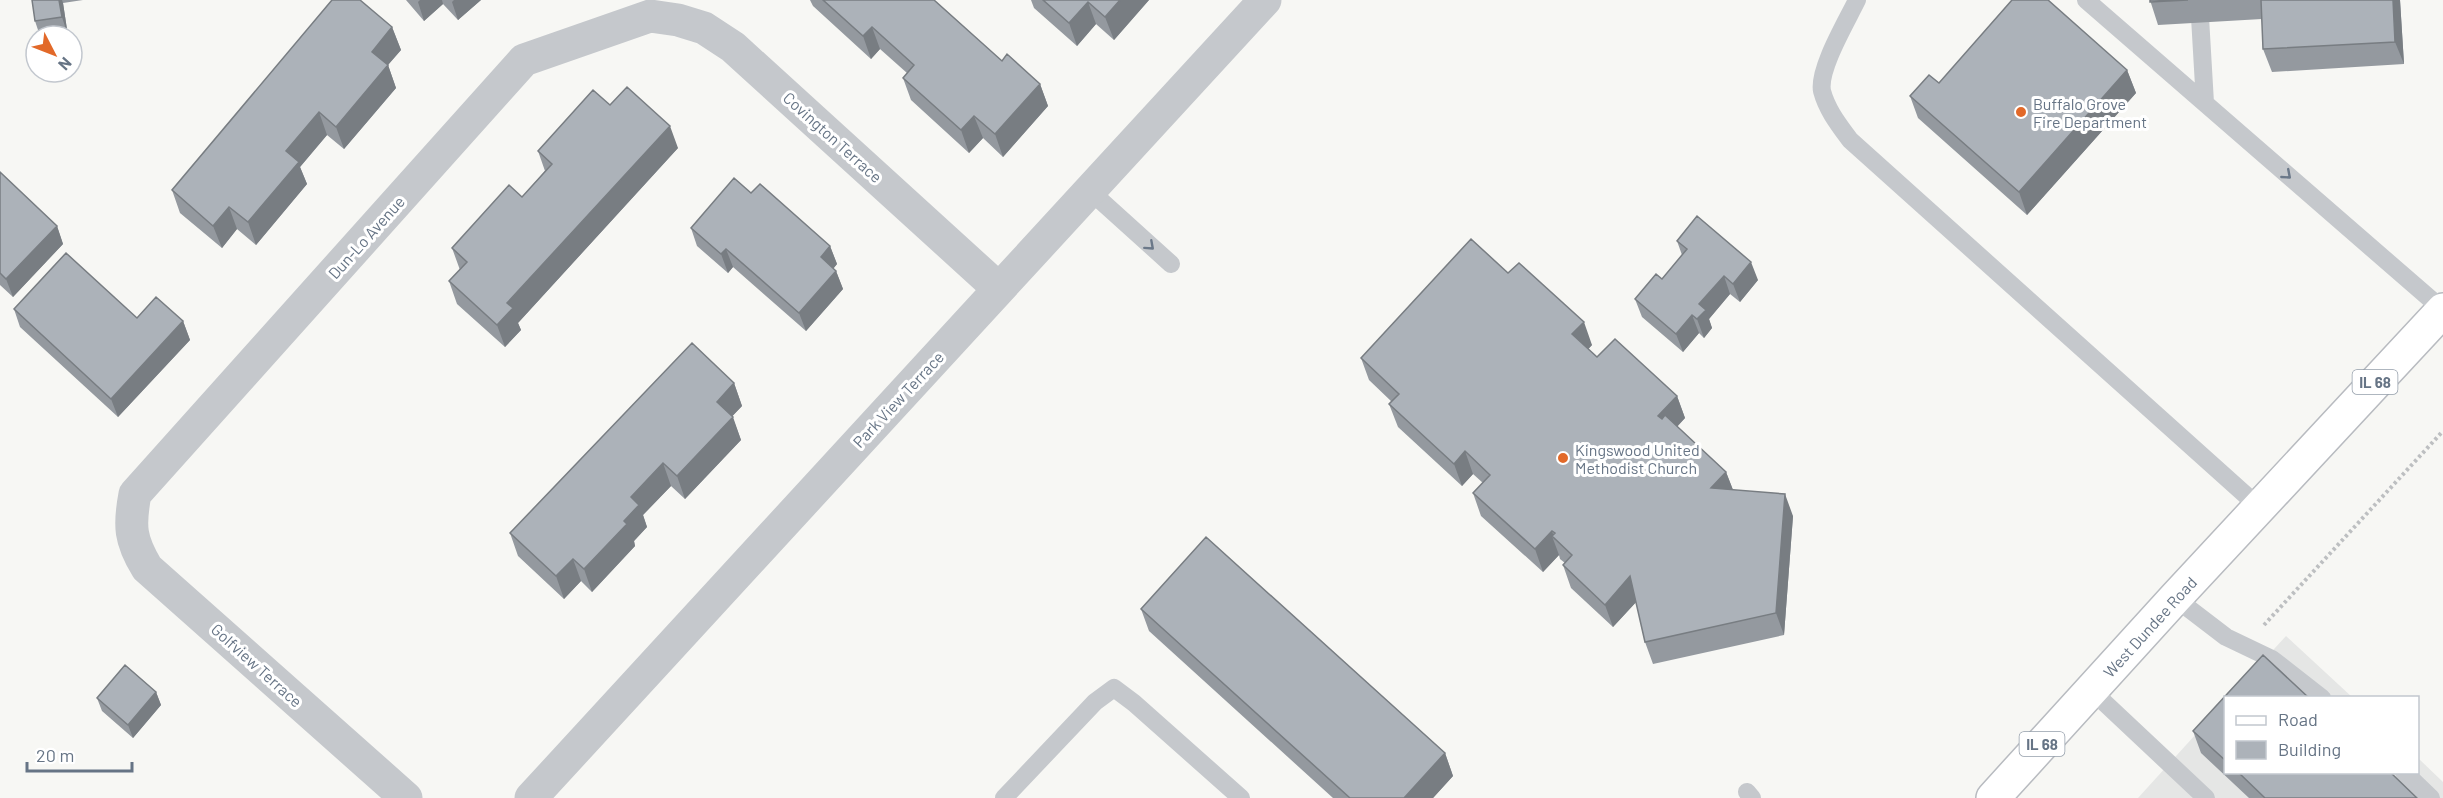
<svg xmlns="http://www.w3.org/2000/svg" width="2443" height="798" viewBox="0 0 2443 798" font-family="Barlow,sans-serif">
	<rect width="100%" height="100%" fill="#f7f7f4"/>
	<path fill="#e5e6e5" d="M2286,636L2352,697L2229,698Z
		M2225,702L2226,772H2418V758L2443,782V798H2138Z"/>
	<g fill="none" stroke-linecap="round" stroke-linejoin="round">
		<defs>
			<g id="primary">
				<path id="s1" d="M1993,798L2175,598L2443,310"/>
			</g>
		</defs>
		<use href="#primary" stroke="#b8bbc0" stroke-width="36"/>
		<path stroke="#bdbfc1" stroke-width="4" stroke-dasharray="3 3" stroke-linecap="butt" d="M2264,625L2443,431"/>
		<path stroke="#c5c8cc" stroke-width="18" d="M1857,0C1847,21 1818,69 1822,91C1827,110 1839,125 1850,140L2259,507
			M2086,0L2443,310
			M2199,0L2205,103
			M1089,190L1171,264
			M2175,598L2226,637L2272,659L2322,698
			M2091,690L2206,798
			M2404,772L2431,798
			M1747,792L1752,798
			M1004,798L1095,702L1114,688L1134,703L1241,798"/>
		<path stroke="#c5c8cc" stroke-width="33" d="M406,798L147,568C130,540 129,526 135,494L524,60L650,16L678,20L704,28L733,47L999,289
			M531,798L1265,0"/>
		<use href="#primary" stroke="#fff" stroke-width="33"/>
	</g>
	<path fill="#94999f" d="M32,0H83L63,3L68,36H40L35,21Z
		M406,0H481L458,20L443,4L424,21Z
		M810,0H934L1002,61L1040,84L1048,106L1003,157L983,138L969,153L911,100L903,78L907,73L880,49L871,59L813,6Z
		M1031,0H1149L1114,40L1096,24L1077,46L1034,8Z
		M2150,0H2400L2404,64L2272,72L2263,49L2262,19L2158,25Z
		M392,27L401,50L388,65L396,88L344,149L327,135L300,167L307,184L256,245L237,229L222,248L180,213L172,190Z
		M2127,70L2136,93L2027,215L1918,118L1910,96L1939,83Z
		M610,105L678,148L518,323L521,330L505,347L457,304L449,281L460,270L452,248L522,197L545,171L538,151Z
		M0,172L57,226L63,244L13,297L0,285Z
		M751,193L830,246L837,264L833,269L836,271L843,289L806,331L733,267L728,273L697,246L691,228Z
		M1677,241L1758,280L1740,302L1730,294L1709,319L1712,328L1704,338L1699,333L1683,352L1642,317L1635,299L1662,279L1682,255Z
		M1508,273L1592,345L1588,349L1597,357L1677,396L1685,418L1677,427L1726,472L1733,490L1793,516L1784,635L1653,664L1645,642L1636,602L1613,627L1571,588L1563,565L1565,563L1560,559L1559,555L1543,572L1481,516L1473,493L1483,483L1473,474L1462,486L1398,427L1389,404L1392,402L1369,380L1361,358Z
		M14,309L183,321L190,340L118,417L20,327Z
		M734,383L742,406L732,416L741,440L685,499L671,486L643,515L647,527L634,541L635,546L592,592L581,581L564,599L518,556L510,533Z
		M1141,609L1445,753L1453,776L1433,798H1333L1149,631Z
		M156,692L161,705L133,738L102,711L97,698Z
		M2226,698V772H2390L2417,798H2249L2201,753L2193,731Z"/>
	<path fill="#787d82" d="M59,0H62L63,3L68,36L62,17Z
		M420,0H442L443,4L424,21L418,2Z
		M454,0H481L458,20L452,2Z
		M1120,0H1149L1114,40L1105,17Z
		M2393,0H2400L2404,64L2395,42Z
		M1088,2L1096,24L1077,46L1069,23Z
		M392,27L401,50L380,74L372,52Z
		M872,27L880,49L871,59L863,36Z
		M388,65L396,88L344,149L336,127Z
		M2127,70L2136,93L2027,215L2019,192Z
		M1040,84L1048,106L1003,157L995,134Z
		M319,112L327,135L300,167L307,184L256,245L248,222L286,151Z
		M974,116L983,138L969,153L961,130Z
		M670,126L678,148L518,323L521,330L505,347L497,325L507,303Z
		M229,207L237,229L222,248L213,226Z
		M57,226L63,244L13,297L6,279Z
		M830,246L837,264L827,276L821,257Z
		M726,249L733,267L728,273L721,254Z
		M1751,262L1758,280L1740,302L1733,284Z
		M836,271L843,289L806,331L799,313Z
		M1724,276L1730,294L1709,319L1712,328L1704,338L1697,319L1699,304Z
		M1692,315L1699,333L1683,352L1676,334Z
		M183,321L190,340L118,417L111,399Z
		M1584,322L1592,345L1581,357L1572,334Z
		M734,383L742,406L725,424L717,402Z
		M1677,396L1685,418L1666,438L1658,416Z
		M733,417L741,440L685,499L677,476Z
		M1465,451L1473,474L1462,486L1454,464Z
		M663,463L671,486L643,515L647,527L634,541L635,546L592,592L584,569L624,521L631,497Z
		M1726,472L1735,495L1711,488Z
		M1785,494L1793,516L1784,635L1776,613Z
		M1552,531L1555,540L1552,536L1559,555L1543,572L1535,549Z
		M573,559L581,581L564,599L556,576Z
		M1630,576L1639,599L1613,627L1605,605Z
		M156,692L161,705L133,738L128,725Z
		M1445,753L1453,776L1433,798H1404Z"/>
	<path fill="#acb2b9" stroke="#787d82" stroke-width="1.5" d="M32,0H59L62,17L35,21Z
		M332,0H360L392,27L372,52L388,65L336,127L319,112L286,151L299,162L248,222L229,207L213,226L172,190Z
		M823,0H934L1002,61L1007,54L1040,84L995,134L974,116L961,130L903,78L914,65L872,27L863,36Z
		M1043,0H1120L1105,17L1088,2L1069,23Z
		M2012,0H2048L2127,70L2019,192L1910,96L1929,75L1939,83Z
		M2150,0H2188L2150,2Z
		M2261,0H2393L2395,42L2263,49Z
		M627,87L670,126L507,303L513,308L497,325L449,281L467,262L452,248L509,185L522,197L552,164L538,151L593,90L610,105Z
		M0,172L57,226L6,279L0,273Z
		M734,178L751,193L760,184L830,246L821,257L836,271L799,313L726,249L721,254L691,228Z
		M1697,216L1751,262L1733,284L1724,276L1699,304L1706,310L1697,319L1692,315L1676,334L1635,299L1656,274L1662,279L1687,249L1677,241Z
		M1471,239L1508,273L1519,263L1584,322L1572,334L1597,357L1615,339L1677,396L1658,416L1662,419L1665,415L1726,472L1711,488L1785,494L1776,613L1645,642L1630,576L1605,605L1563,565L1572,555L1552,536L1555,533L1552,531L1535,549L1473,493L1490,475L1465,451L1454,464L1389,404L1399,394L1361,358Z
		M66,253L137,318L156,297L183,321L111,399L14,309Z
		M692,343L734,383L717,402L733,417L677,476L663,463L631,497L639,505L624,521L627,524L584,569L573,559L556,576L510,533Z
		M1206,537L1445,753L1404,798H1350L1141,609Z
		M2263,655L2309,698H2226V761L2193,731Z
		M125,665L156,692L128,725L97,698Z
		M2238,772H2390L2417,798H2265Z"/>
	<defs><path id="oneway-chevron" d="M-2-3.5L2.5 0L-2 3.5" fill="none" stroke-width="1.6" stroke-linecap="round" stroke-linejoin="round" transform="scale(1.5)"/></defs>
	<g stroke="#6b7889">
		<use href="#oneway-chevron" transform="translate(2287 175) rotate(41)"/>
		<use href="#oneway-chevron" transform="translate(1150 246) rotate(42)"/>
	</g>
	<g fill="#e26929" stroke="#fff" stroke-width="2">
		<circle cx="2021" cy="112" r="6"/>
		<circle cx="1563" cy="458" r="6"/>
	</g>
	<g text-anchor="middle" dominant-baseline="central" stroke-width="6" stroke-linejoin="round" paint-order="stroke">
		<g fill="#fff" stroke="#949eaa" stroke-width="1.5">
			<rect x="2352.5" y="370" width="45" height="24" rx="4.5"/>
			<rect x="2019.5" y="732" width="45" height="24" rx="4.5"/>
		</g>
		<g font-size="15" font-weight="bold" fill="#667485">
			<text x="2375" y="382">IL 68</text>
			<text x="2042" y="744">IL 68</text>
		</g>
		<g font-size="16" fill="#667485" stroke="#fff" text-anchor="start">
			<text x="2033" y="103">Buffalo Grove<tspan x="2033" dy="18">Fire Department</tspan></text>
			<text x="1575" y="449">Kingswood United<tspan x="1575" dy="18">Methodist Church</tspan></text>
		</g>
		<g font-size="16" fill="#667485" stroke="#fff">
			<text transform="translate(833 137) rotate(42)">Covington Terrace</text>
			<text transform="translate(366 237) rotate(-48)">Dun-Lo Avenue</text>
			<text transform="translate(898 399) rotate(-47)">Park View Terrace</text>
			<text stroke="none"><textPath href="#s1" startOffset="232">West Dundee Road</textPath></text>
			<text transform="translate(257 665) rotate(42)">Golfview Terrace</text>
		</g>
	</g>
	<rect x="2224" y="696" width="195" height="78" fill="#ffffff" stroke="#c2c7ce" stroke-width="1.5"/>
	<rect x="2236" y="716" width="30" height="9" fill="#ffffff" stroke="#c2c7ce" stroke-width="1.5"/>
	<text x="2278" y="726" font-size="18" fill="#667485">Road</text>
	<rect x="2236" y="741" width="30" height="18" fill="#acb2b9" stroke="#c2c7ce" stroke-width="1.5"/>
	<text x="2278" y="756" font-size="18" fill="#667485">Building</text>
	<g transform="translate(54 54) rotate(132)"><circle r="28" fill="#ffffff" stroke="#c2c7ce" stroke-width="1.5"/>
	<path d="M0-4.5L10 22L0 15L-10 22Z" fill="#e26929"/>
	<text y="-9" font-size="16" font-weight="bold" text-anchor="middle" fill="#667485">N</text>
	</g>
	<path d="M27 762v9h105v-9" fill="none" stroke="#667485" stroke-width="3"/>
	<text x="36" y="762" font-size="18" fill="#667485" stroke="#ffffff" stroke-width="4.5" paint-order="stroke">20 m</text>
</svg>
